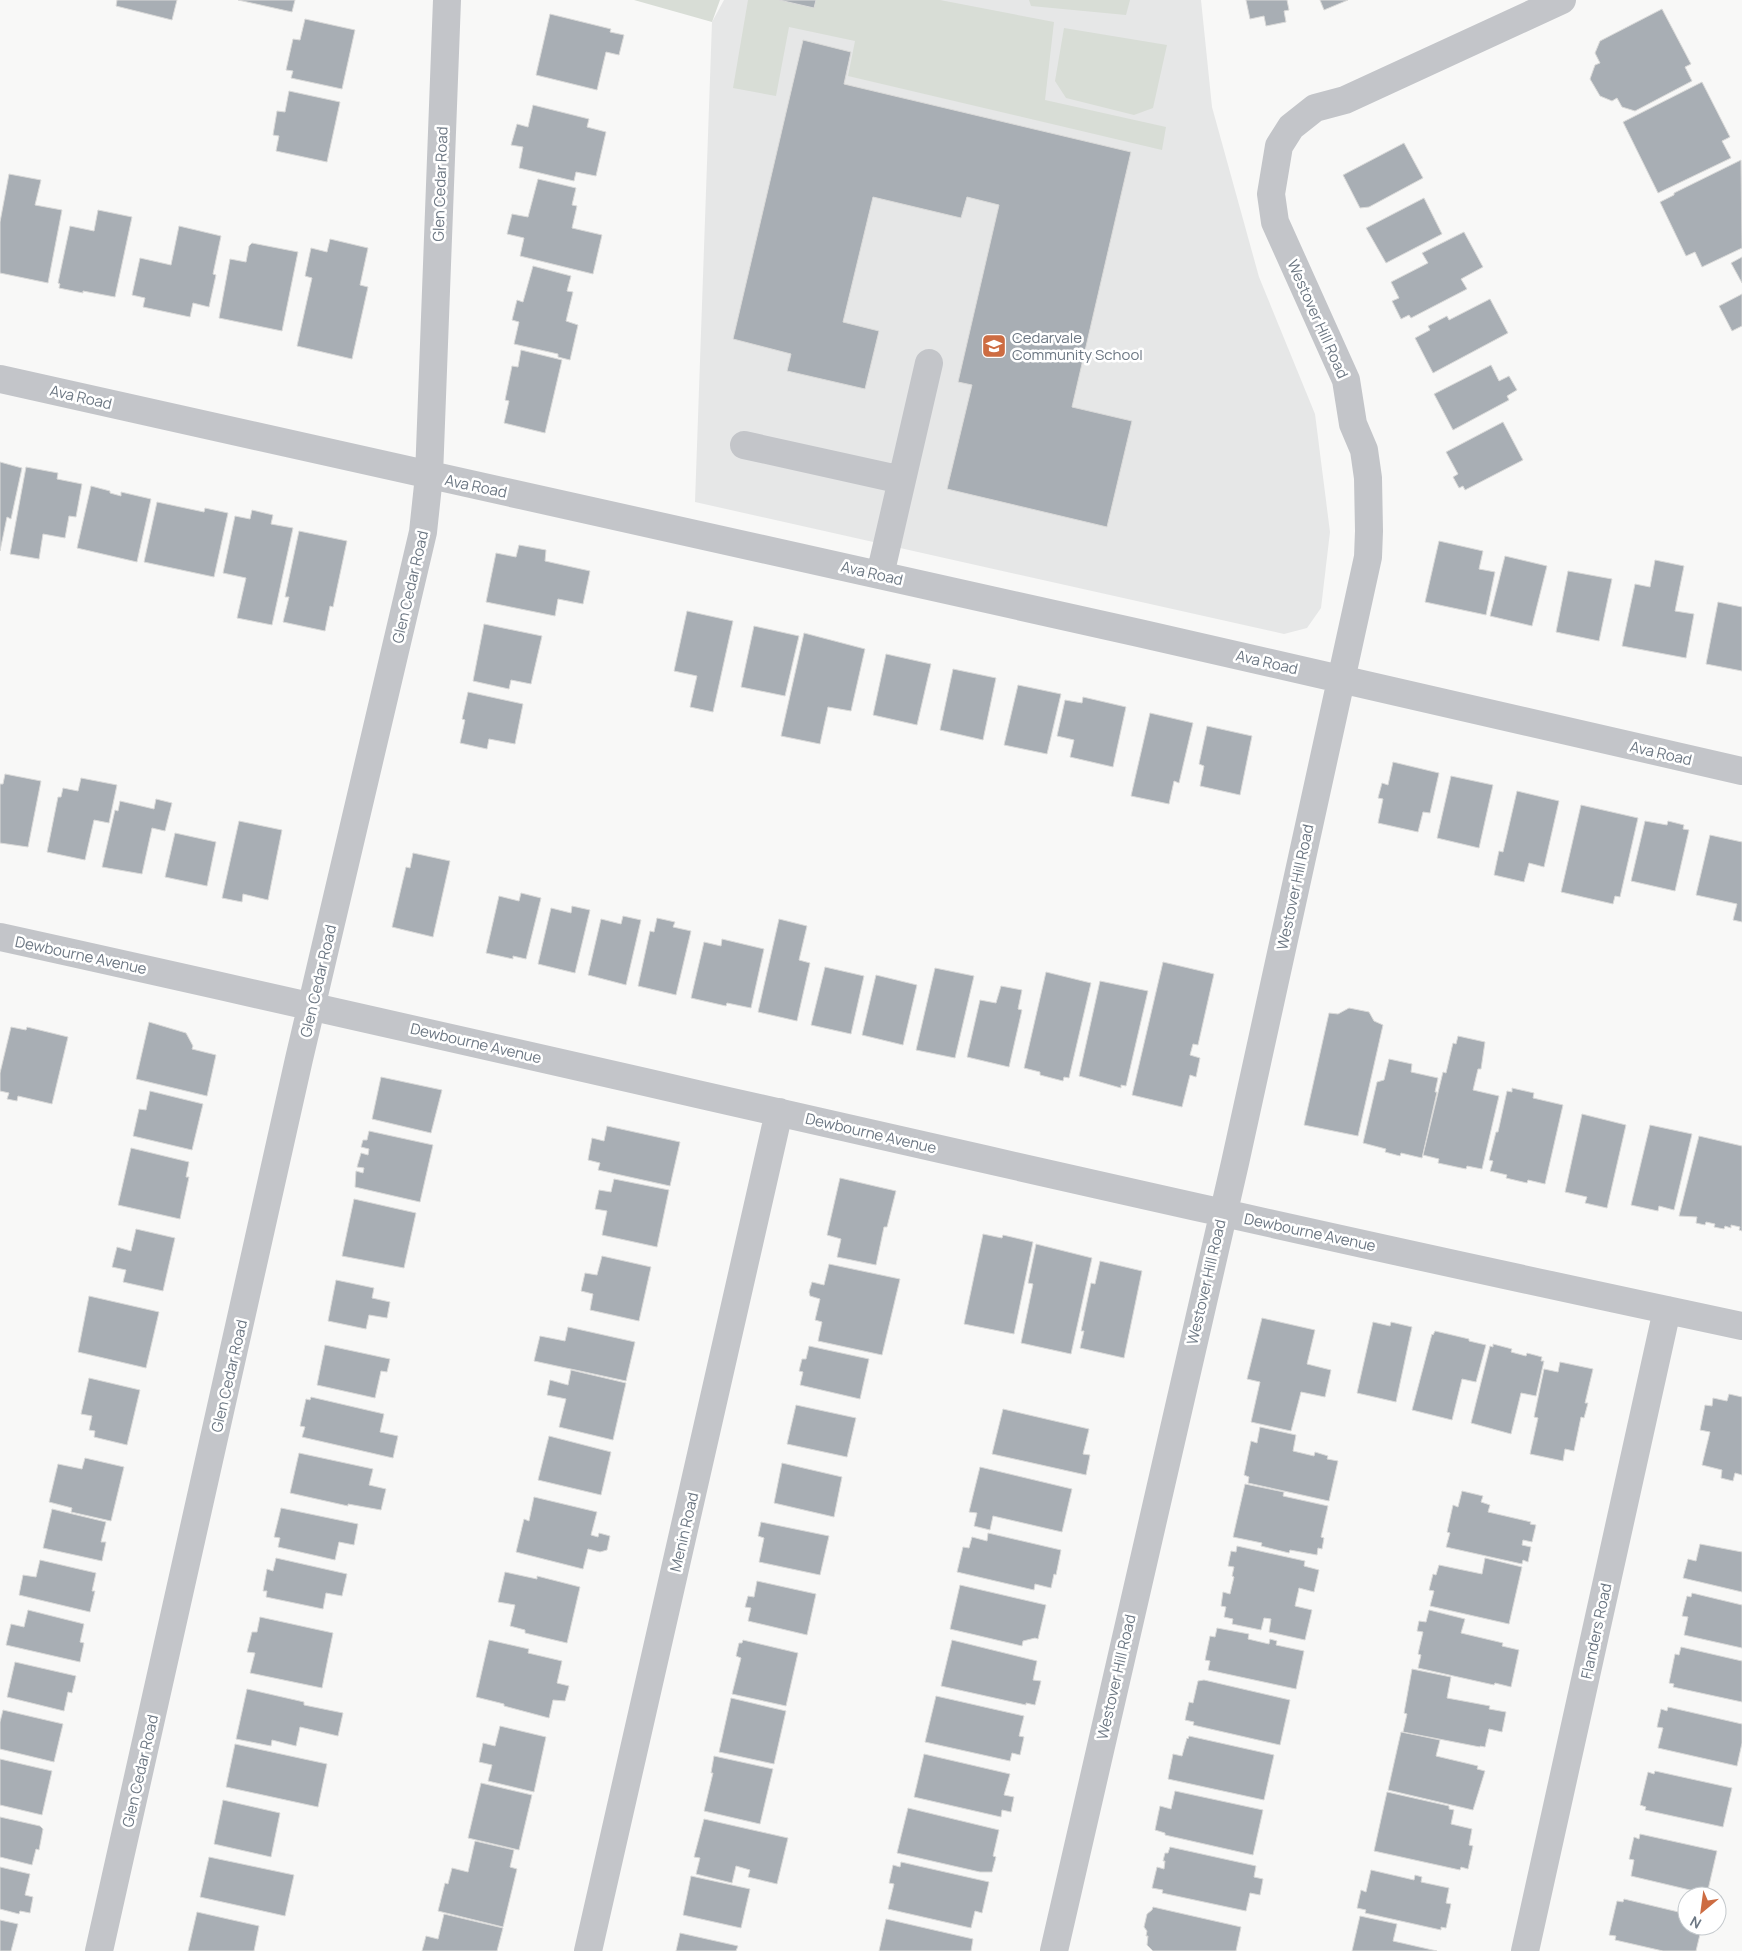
<svg xmlns="http://www.w3.org/2000/svg" width="1742" height="1951" viewBox="0 0 1742 1951" font-family="Manrope,sans-serif">
	<rect width="100%" height="100%" fill="#f8f8f7"/>
	<path fill="#e6e7e7" d="M724,0H1201L1212,107L1259,277L1315,414L1330,532L1321,608L1307,628L1284,634L695,502L712,22Z"/>
	<path fill="#d8ddd6" d="M634,0H720L712,22Z
		M748,0H940L1054,22L1045,100L1166,127L1162,150L848,76L855,41L789,27L776,96L733,88Z
		M1029,0H1130L1126,15L1031,6Z
		M1064,28L1167,45L1153,108L1134,115L1066,98L1055,81Z"/>
	<path fill="#a8aeb4" stroke="#dadad9" d="M117,0H177L172,20L116,6Z
		M238,0H295L292,12Z
		M779,0H816L814,8Z
		M1246,0H1287L1289,10L1284,11L1286,22L1266,26L1264,16L1250,19Z
		M1320,0H1348L1324,10Z
		M1662,9L1691,64L1685,67L1692,81L1635,111L1622,107L1617,98L1612,101L1600,96L1590,79L1595,65L1600,63L1595,53L1600,41Z
		M550,14L611,29L610,32L624,35L619,55L606,52L597,90L536,75Z
		M305,19L355,30L342,89L291,78L293,71L286,70L293,39L300,40Z
		M803,40L851,52L844,84L1131,152L1072,407L1132,421L1107,527L947,489L972,385L958,382L999,205L967,197L961,218L873,197L843,322L879,331L865,389L787,371L791,354L733,339Z
		M1702,82L1730,137L1722,141L1731,158L1658,193L1623,122Z
		M289,91L340,102L327,162L276,151L279,136L273,135L277,111L285,112Z
		M533,105L589,119L587,127L606,132L596,176L576,172L574,181L519,168L523,147L511,145L517,124L528,127Z
		M1404,143L1423,178L1369,207L1360,208L1343,175Z
		M1741,160L1742,248L1702,267L1695,252L1686,256L1660,202L1674,195V193Z
		M9,174L41,180L35,205L62,210L48,283L0,273V222Z
		M538,179L576,188L572,205L577,206L572,228L602,235L593,274L520,256L524,238L507,234L512,214L528,217Z
		M1424,198L1442,234L1386,263L1366,228Z
		M98,210L132,217L115,297L83,291V293L59,288L60,284L58,283L70,226L94,231Z
		M179,226L221,236L213,274L216,275L209,307L193,303L190,317L143,307L145,298L132,295L140,258L171,265Z
		M1464,232L1483,267L1461,279L1467,289L1411,318L1409,315L1401,319L1392,301L1399,298L1391,282L1428,263L1422,253Z
		M330,239L368,248L360,285L368,287L352,359L297,346L312,278L305,276L311,248L327,252Z
		M252,243L298,252L282,331L219,318L230,259L246,262L249,246Z
		M1742,257V283L1731,263Z
		M533,266L571,276L567,291L573,292L566,321L578,325L570,360L558,357V354L514,344L519,322L512,320L517,300L523,302Z
		M1742,294V326L1732,331L1719,306Z
		M1490,299L1508,333L1433,373L1415,338L1430,330L1428,326L1447,316L1449,320Z
		M521,350L562,360L545,433L504,423L509,401L505,400L512,366L518,367Z
		M1491,365L1499,381L1509,376L1517,390L1507,396L1509,400L1453,430L1434,394Z
		M1503,422L1523,460L1465,490L1463,486L1459,488L1453,477L1458,474L1446,452Z
		M0,462L22,468L11,519L7,517L0,551Z
		M26,467L58,473L57,479L82,484L76,517L69,516L65,538L43,534L39,559L10,554Z
		M91,486L110,491V493L121,496V492L151,499L137,562L77,548Z
		M157,502L204,512L205,508L228,513L214,577L144,562Z
		M252,510L273,515L271,524L293,528L272,625L237,618L246,578L223,573L235,516L250,519Z
		M299,531L347,541L333,607L330,606L325,631L283,622L289,597H285Z
		M1439,541L1483,551L1479,569L1495,572L1486,615L1425,602Z
		M519,545L546,550L545,561L590,571L583,604L558,599L555,616L486,602L496,553L516,557Z
		M1505,556L1547,566L1532,626L1490,616Z
		M1655,560L1684,566L1675,611L1694,614L1686,658L1622,646L1635,584L1650,587Z
		M1568,571L1612,579L1599,641L1556,632Z
		M1718,602L1742,607V671L1706,664Z
		M687,611L733,621L713,712L690,707L697,676L674,671Z
		M484,624L542,636L531,684L511,680L509,689L473,681Z
		M754,626L799,636L785,696L741,687Z
		M804,633L865,649L851,711L828,707L820,744L781,736Z
		M886,654L931,664L917,725L873,715Z
		M953,669L996,678L983,740L940,730Z
		M1018,685L1061,694L1047,754L1004,745Z
		M468,692L523,704L515,744L489,739L487,749L460,743L465,720L462,719Z
		M1083,697L1126,707L1113,767L1070,757L1074,740L1057,736L1065,700L1082,703Z
		M1150,713L1193,723L1179,783L1174,781L1169,804L1131,796Z
		M1207,726L1252,736L1240,795L1200,786L1204,766L1199,764Z
		M1393,762L1439,773L1430,813L1423,812L1418,832L1378,823L1383,799L1378,798L1382,783L1388,785Z
		M5,774L41,781L28,847L0,843V784H3Z
		M1451,776L1493,785L1479,848L1437,838Z
		M81,778L117,785L109,823L94,820L85,860L47,852L58,797H61L63,788L78,791Z
		M1517,791L1559,801L1544,867L1529,863L1524,882L1494,875L1499,851L1503,852Z
		M156,799L172,803L165,831L152,828L142,874L102,867L115,810L118,811L120,801L154,809Z
		M1581,805L1638,818L1620,897L1615,896L1613,904L1561,892Z
		M239,821L282,830L268,900L243,894L242,902L222,898Z
		M1645,821L1667,825L1668,821L1684,825L1683,829L1689,830L1675,891L1631,881Z
		M175,833L216,842L207,886L165,877Z
		M1710,835L1742,842V922L1733,920L1737,904L1696,895Z
		M413,853L450,861L433,937L392,927L406,867L410,868Z
		M521,893L541,898L526,959L513,956V959L486,953L499,896L519,901Z
		M572,906L590,910L575,973L538,964L551,908L571,913Z
		M623,916L641,920L626,985L588,975L601,919L621,924Z
		M657,918L675,922L673,927L691,931L676,995L638,986L650,931L654,932Z
		M779,919L807,926L799,960L810,963L797,1021L758,1012Z
		M722,939L764,949L751,1008L727,1003L726,1006L691,998L704,942L721,946Z
		M1163,962L1214,974L1198,1045L1193,1044L1190,1055L1200,1058L1196,1077L1190,1075L1182,1107L1132,1095Z
		M825,967L864,976L851,1034L811,1025Z
		M935,968L974,976L955,1058L916,1050Z
		M1046,972L1091,983L1069,1078L1064,1077L1063,1081L1040,1075V1072L1024,1068Z
		M876,975L917,985L903,1045L862,1035Z
		M1100,981L1148,991L1126,1086L1121,1085V1088L1079,1076Z
		M1001,986L1022,990L1018,1009L1022,1010L1009,1067L967,1057L980,1000L996,1003Z
		M1349,1008L1369,1012L1374,1021L1383,1025L1358,1136L1304,1125L1329,1013L1338,1014Z
		M149,1022L186,1033L193,1046L192,1049L216,1055L207,1096L136,1079Z
		M11,1027L26,1030L27,1027L68,1037L52,1104L18,1096L17,1101L7,1099L9,1093L0,1091V1073Z
		M1458,1036L1485,1042L1481,1069H1478L1473,1090L1499,1096L1482,1169L1467,1166L1466,1169L1438,1163L1439,1159L1423,1155L1443,1072L1446,1073L1453,1043L1456,1044Z
		M1389,1059L1412,1064L1411,1072L1438,1078L1435,1092H1437L1422,1158L1401,1153L1400,1156L1385,1152L1386,1149L1363,1143L1377,1082L1384,1080Z
		M381,1077L442,1090L431,1133L372,1119Z
		M1512,1088L1534,1093L1533,1098L1563,1105L1545,1184L1528,1180L1527,1183L1506,1178L1507,1175L1490,1171L1493,1161L1489,1160L1496,1132H1498L1507,1091L1512,1092Z
		M150,1091L203,1104L192,1150L133,1136L139,1109L146,1110Z
		M1582,1114L1626,1125L1607,1208L1585,1203L1587,1197L1565,1192Z
		M1650,1125L1692,1134L1674,1210L1659,1206L1658,1211L1631,1205Z
		M607,1126L680,1142L670,1186L598,1170L600,1163L588,1160L592,1138L604,1141Z
		M369,1131L433,1145L420,1202L355,1187L356,1171L363,1173L364,1168L357,1167L361,1153L368,1155L369,1149L361,1147L363,1140H367Z
		M1699,1136L1742,1146V1231L1739,1230L1740,1227L1731,1225V1228L1725,1226L1724,1229L1714,1227L1715,1224L1706,1222L1705,1225L1696,1223L1697,1217L1679,1216Z
		M131,1148L189,1162L186,1177H189L180,1219L118,1205Z
		M840,1178L896,1191L887,1227H884L876,1265L837,1257L841,1239L827,1235Z
		M614,1179L669,1190L657,1247L602,1235L607,1211L595,1209L599,1190L611,1192Z
		M354,1199L416,1213L404,1268L342,1256Z
		M136,1229L175,1238L163,1291L123,1282L126,1270L112,1267L117,1247L131,1251Z
		M983,1234L1002,1238L1003,1235L1033,1242L1014,1334L964,1324Z
		M1036,1244L1092,1258L1071,1354L1021,1343L1033,1284L1028,1283Z
		M602,1256L651,1267L639,1321L590,1310L593,1294L581,1291L585,1273L597,1275Z
		M1100,1261L1142,1271L1124,1358L1080,1348L1084,1331H1081L1091,1283L1095,1284Z
		M829,1264L900,1279L882,1355L818,1341L822,1322L815,1320L820,1299L810,1296L809,1292L812,1282L824,1285Z
		M336,1280L374,1288L372,1298L390,1302L387,1318L369,1315L366,1329L328,1321Z
		M89,1296L159,1312L146,1368L78,1352Z
		M1262,1318L1315,1330L1307,1364L1331,1370L1325,1397L1301,1392L1291,1431L1251,1422L1260,1382L1247,1379Z
		M1373,1322L1390,1326L1391,1322L1412,1327L1396,1402L1357,1393Z
		M568,1327L635,1342L626,1381L534,1361L540,1336L565,1341Z
		M1435,1331L1469,1339V1341L1486,1345L1476,1382L1462,1379L1452,1420L1412,1410L1432,1334L1433,1335Z
		M1493,1344L1512,1349L1511,1352L1526,1356L1527,1353L1542,1357L1541,1361H1544L1536,1396L1521,1393L1511,1434L1471,1423L1490,1346L1493,1347Z
		M325,1345L390,1359L387,1372L381,1371L375,1398L317,1385Z
		M809,1346L869,1359L860,1399L800,1385L803,1372L799,1371L802,1359H806Z
		M1560,1362L1593,1369L1585,1403H1588L1584,1418L1581,1417L1574,1451L1565,1449L1563,1461L1530,1454L1538,1418L1534,1417L1544,1369L1558,1372Z
		M571,1370L626,1383L613,1440L559,1427L566,1399L547,1395L550,1380L568,1385Z
		M89,1378L140,1390L127,1445L94,1437L95,1431L89,1430L92,1416L81,1414Z
		M1729,1394L1742,1397V1475L1735,1473L1733,1481L1721,1478L1722,1470L1702,1465L1710,1432L1700,1430L1705,1405L1712,1406L1713,1398L1727,1401Z
		M311,1397L384,1414L380,1432L398,1436L393,1458L302,1437L305,1427L300,1426L306,1399L310,1400Z
		M796,1405L856,1418L847,1457L787,1444Z
		M1003,1409L1089,1429L1083,1454L1090,1455L1086,1475L992,1454Z
		M1260,1427L1296,1435L1293,1451L1314,1456L1315,1452L1328,1456L1327,1459L1338,1461L1329,1501L1248,1483L1249,1477L1244,1475L1251,1441L1257,1443Z
		M549,1436L611,1452L601,1495L538,1480Z
		M299,1453L373,1469L369,1485L386,1489L381,1510L348,1504V1506L290,1493Z
		M85,1458L124,1467L111,1521L71,1512L72,1508L49,1502L58,1464L82,1469Z
		M782,1463L842,1477L834,1517L774,1503Z
		M980,1467L1072,1489L1062,1532L993,1516L990,1530L974,1526L977,1513L969,1512Z
		M1245,1484L1284,1492L1283,1496L1328,1506L1321,1537L1324,1538L1322,1549L1318,1548L1317,1555L1290,1550L1289,1553L1261,1546L1262,1543L1233,1537Z
		M1462,1491L1483,1496L1481,1502L1490,1505L1488,1512L1531,1522L1530,1524L1536,1525L1532,1542L1523,1540L1522,1545L1531,1547L1528,1562L1523,1560L1522,1564L1446,1547L1450,1533L1447,1532L1453,1505L1458,1507Z
		M534,1497L597,1512L591,1535L598,1537L599,1533L610,1536L607,1550L600,1552L588,1549L583,1569L516,1552L524,1519L529,1521Z
		M281,1508L358,1524L354,1545L339,1542L335,1560L278,1547L280,1538L274,1537Z
		M52,1509L106,1522L101,1542H106L102,1561L43,1548Z
		M761,1522L829,1536L820,1575L759,1562L764,1538L758,1536Z
		M988,1533L1061,1550L1056,1575L1054,1574L1051,1588L1035,1584L1034,1590L957,1572L963,1547L969,1548L972,1537L987,1541Z
		M1700,1544L1742,1552V1592L1683,1578L1688,1559L1696,1561Z
		M1237,1546L1305,1561L1304,1566L1319,1570L1314,1592L1299,1588L1295,1606L1312,1610L1305,1640L1269,1632L1271,1619L1264,1618L1261,1630L1232,1624L1233,1619L1224,1617L1226,1607L1221,1606L1223,1592L1230,1594L1234,1577L1232,1576L1234,1567L1228,1566L1231,1551L1236,1552Z
		M276,1558L347,1574L342,1596L326,1593L323,1609L266,1597L267,1591H263L267,1569L273,1571Z
		M1485,1558L1522,1567L1509,1624L1430,1606L1434,1591L1429,1590L1433,1574L1436,1575L1439,1565L1482,1574Z
		M40,1560L96,1573L92,1591H95L90,1612L19,1595L23,1575L36,1577Z
		M505,1572L537,1579V1576L580,1587L567,1643L525,1633V1630L510,1626L515,1605L498,1602Z
		M757,1581L816,1594L807,1635L748,1621L751,1608L745,1607L748,1596L754,1597Z
		M960,1585L1046,1605L1038,1639L1035,1638L1023,1641L1022,1646L950,1629Z
		M1692,1593L1742,1605V1648L1684,1635L1688,1617L1682,1616L1687,1596L1691,1597Z
		M28,1610L84,1624L80,1642L84,1643L80,1662L6,1645L11,1624L24,1627Z
		M1429,1610L1465,1619L1461,1633L1503,1643L1502,1646L1519,1650L1511,1687L1495,1683L1494,1685L1418,1668L1421,1655L1418,1654L1423,1632L1417,1631L1419,1621L1426,1622Z
		M260,1617L333,1633L322,1688L250,1673L255,1653L247,1652L252,1632H257Z
		M1217,1628L1249,1634L1248,1639L1269,1644L1270,1639L1277,1641L1276,1645L1304,1651L1296,1689L1208,1670L1210,1661L1205,1660L1210,1636L1215,1637Z
		M489,1640L529,1649L528,1653L562,1661L557,1683L569,1686L565,1701L553,1700L549,1718L504,1706V1704L476,1697Z
		M743,1640L798,1653L786,1706L732,1694L741,1658L736,1656L739,1643H742Z
		M952,1640L1037,1661L1033,1680L1041,1681L1035,1705L1026,1703V1705L941,1686Z
		M1681,1647L1742,1661V1702L1673,1687L1674,1684L1669,1683L1675,1654L1679,1655Z
		M15,1662L76,1676L72,1693L68,1692L64,1711L7,1697Z
		M1412,1669L1451,1677L1447,1698L1490,1706L1489,1709L1506,1712L1502,1732L1489,1729L1485,1747L1480,1746V1747L1403,1732L1407,1714L1404,1713Z
		M1204,1680L1290,1700L1280,1745L1193,1725L1194,1722L1185,1720L1189,1702L1193,1703L1198,1681Z
		M247,1689L304,1702V1705L343,1713L338,1736L300,1727L296,1746L272,1740L271,1746L236,1739Z
		M936,1696L1024,1716L1019,1736L1024,1737L1020,1755L1012,1753L1010,1761L925,1742Z
		M731,1698L786,1711L774,1764L719,1752Z
		M1668,1707L1742,1724V1743L1737,1766L1658,1748L1663,1728L1657,1727L1661,1709L1667,1711Z
		M3,1710L63,1724L54,1762L0,1749V1722Z
		M500,1726L546,1737L534,1792L488,1781L492,1765L479,1762L483,1743L495,1746Z
		M1401,1732L1440,1740L1436,1756L1478,1766L1477,1769L1485,1771L1473,1810L1388,1790Z
		M1189,1736L1274,1755L1264,1800L1168,1779L1173,1754L1182,1756L1187,1738L1188,1739Z
		M235,1744L327,1764L318,1807L226,1787Z
		M924,1754L1010,1774L1004,1795L1014,1797L1011,1812L1002,1810L1001,1817L914,1797Z
		M714,1756L773,1769L760,1824L704,1811L713,1773H711Z
		M0,1759L52,1771L42,1815L0,1805Z
		M1655,1771L1732,1788L1723,1827L1645,1810L1646,1807L1640,1805L1648,1772L1654,1774Z
		M481,1783L532,1795L519,1850L468,1838Z
		M1175,1791L1263,1810L1253,1855L1165,1835V1833L1155,1830L1160,1806L1171,1809Z
		M1387,1792L1449,1806V1809L1454,1810L1451,1824L1472,1829L1469,1845L1473,1846L1468,1869L1461,1867L1460,1870L1374,1851Z
		M223,1800L280,1813L271,1857L214,1844Z
		M908,1808L999,1830L993,1856L996,1857L992,1872H980L897,1853Z
		M0,1817L40,1826L43,1829L39,1850L36,1849L32,1865L0,1857Z
		M704,1819L788,1838L777,1884L748,1877L750,1870L736,1866L732,1883L696,1874L700,1858L694,1857Z
		M1640,1834L1717,1851L1707,1894L1631,1876L1634,1860L1629,1859L1634,1837L1639,1839Z
		M475,1841L514,1850L510,1867L517,1869L503,1927L438,1911L445,1883L448,1884L452,1868L468,1872Z
		M1170,1847L1256,1866L1254,1877L1263,1879L1260,1895L1250,1893L1246,1911L1162,1893L1163,1890L1152,1888L1157,1867L1164,1869L1165,1861H1163L1165,1853H1168Z
		M209,1857L294,1875L285,1916L200,1897Z
		M901,1862L989,1882L982,1913L975,1911L971,1928L888,1909L894,1884L889,1883L893,1865L900,1867Z
		M0,1867L30,1874L25,1895L33,1897L30,1913L20,1911L19,1914L0,1909Z
		M1371,1870L1414,1880L1415,1875L1422,1877L1421,1882L1449,1888L1446,1903L1451,1904L1446,1928L1441,1927V1930L1365,1913L1366,1910L1357,1908L1361,1890L1366,1892Z
		M691,1876L750,1889L741,1928L683,1915Z
		M1624,1899L1687,1914V1926H1702L1696,1951H1663L1615,1940L1616,1936L1609,1935L1617,1901L1623,1902Z
		M1153,1907L1241,1927L1236,1951H1153L1147,1945L1148,1936H1146L1147,1931L1144,1927L1147,1914L1152,1910Z
		M197,1912L259,1926L254,1951H188Z
		M444,1914L503,1928L497,1951H422L426,1936L438,1939Z
		M1360,1916L1397,1924L1393,1941L1437,1951H1352Z
		M886,1919L973,1939L971,1951H879Z
		M0,1920L18,1924L11,1951H0Z
		M680,1933L738,1946L736,1951H676Z"/>
	<g fill="none" stroke-linecap="round" stroke-linejoin="round">
		<path stroke="#c3c5c9" stroke-width="28" d="M0,379L1139,633L1742,771
			M744,445L902,480
			M880,575L929,363
			M0,937C581,1065 1160,1203 1742,1326
			M99,1951L299,1059L423,532L429,476L447,0
			M588,1951L779,1112
			M1054,1951L1235,1163L1368,557L1369,531L1368,478L1364,450L1353,424L1346,380L1275,222L1271,194L1279,146L1291,127L1315,108L1345,100L1562,0
			M1525,1951L1667,1310"/>
	</g>
	<defs>
		<symbol id="school-square" viewBox="-11 -11 22 22"><rect x="-9" y="-9" width="18" height="18" rx="4" fill="#cd6c42" stroke="#fff"/><path d="M0-5L7-2L0 1L-7-2ZM-4 1L0 2.5L4 1V4Q0 6-4 4Z" fill="#fff"/></symbol>
	</defs>
	<g fill-rule="evenodd">
		<use href="#school-square" x="980" y="332" width="28" height="28"/>
	</g>
	<g text-anchor="middle" dominant-baseline="central" stroke-width="5" stroke-linejoin="round" paint-order="stroke">
		<g font-size="15" fill="#6c7783" stroke="#fff">
			<text transform="translate(440 184) rotate(-88)">Glen Cedar Road</text>
			<text transform="translate(1318 319) rotate(66)">Westover Hill Road</text>
			<text transform="translate(81 397) rotate(13)">Ava Road</text>
			<text transform="translate(476 486) rotate(12)">Ava Road</text>
			<text transform="translate(872 573) rotate(13)">Ava Road</text>
			<text transform="translate(410 587) rotate(-77)">Glen Cedar Road</text>
			<text transform="translate(1267 662) rotate(13)">Ava Road</text>
			<text transform="translate(1661 753) rotate(13)">Ava Road</text>
			<text transform="translate(1295 887) rotate(-78)">Westover Hill Road</text>
			<text transform="translate(81 955) rotate(12)">Dewbourne Avenue</text>
			<text transform="translate(318 981) rotate(-77)">Glen Cedar Road</text>
			<text transform="translate(476 1043) rotate(13)">Dewbourne Avenue</text>
			<text transform="translate(871 1133) rotate(13)">Dewbourne Avenue</text>
			<text transform="translate(1310 1232) rotate(12)">Dewbourne Avenue</text>
			<text transform="translate(1206 1282) rotate(-77)">Westover Hill Road</text>
			<text transform="translate(229 1376) rotate(-77)">Glen Cedar Road</text>
			<text transform="translate(684 1532) rotate(-77)">Menin Road</text>
			<text transform="translate(1596 1631) rotate(-78)">Flanders Road</text>
			<text transform="translate(1116 1677) rotate(-77)">Westover Hill Road</text>
			<text transform="translate(140 1771) rotate(-77)">Glen Cedar Road</text>
		</g>
		<g font-size="15" fill="#6c7783" stroke="#fff" text-anchor="start">
			<text x="1012" y="337">Cedarvale<tspan x="1012" dy="17">Community School</tspan></text>
		</g>
	</g>
	<g transform="translate(1702 1911) rotate(209)"><circle r="24" fill="#ffffff" stroke="#c4c9cd"/>
	<path d="M0-4L9 19L0 12L-9 19Z" fill="#cd6c42"/>
	<text y="-8" font-size="14" font-weight="bold" text-anchor="middle" fill="#6c7783">N</text>
	</g>
</svg>
